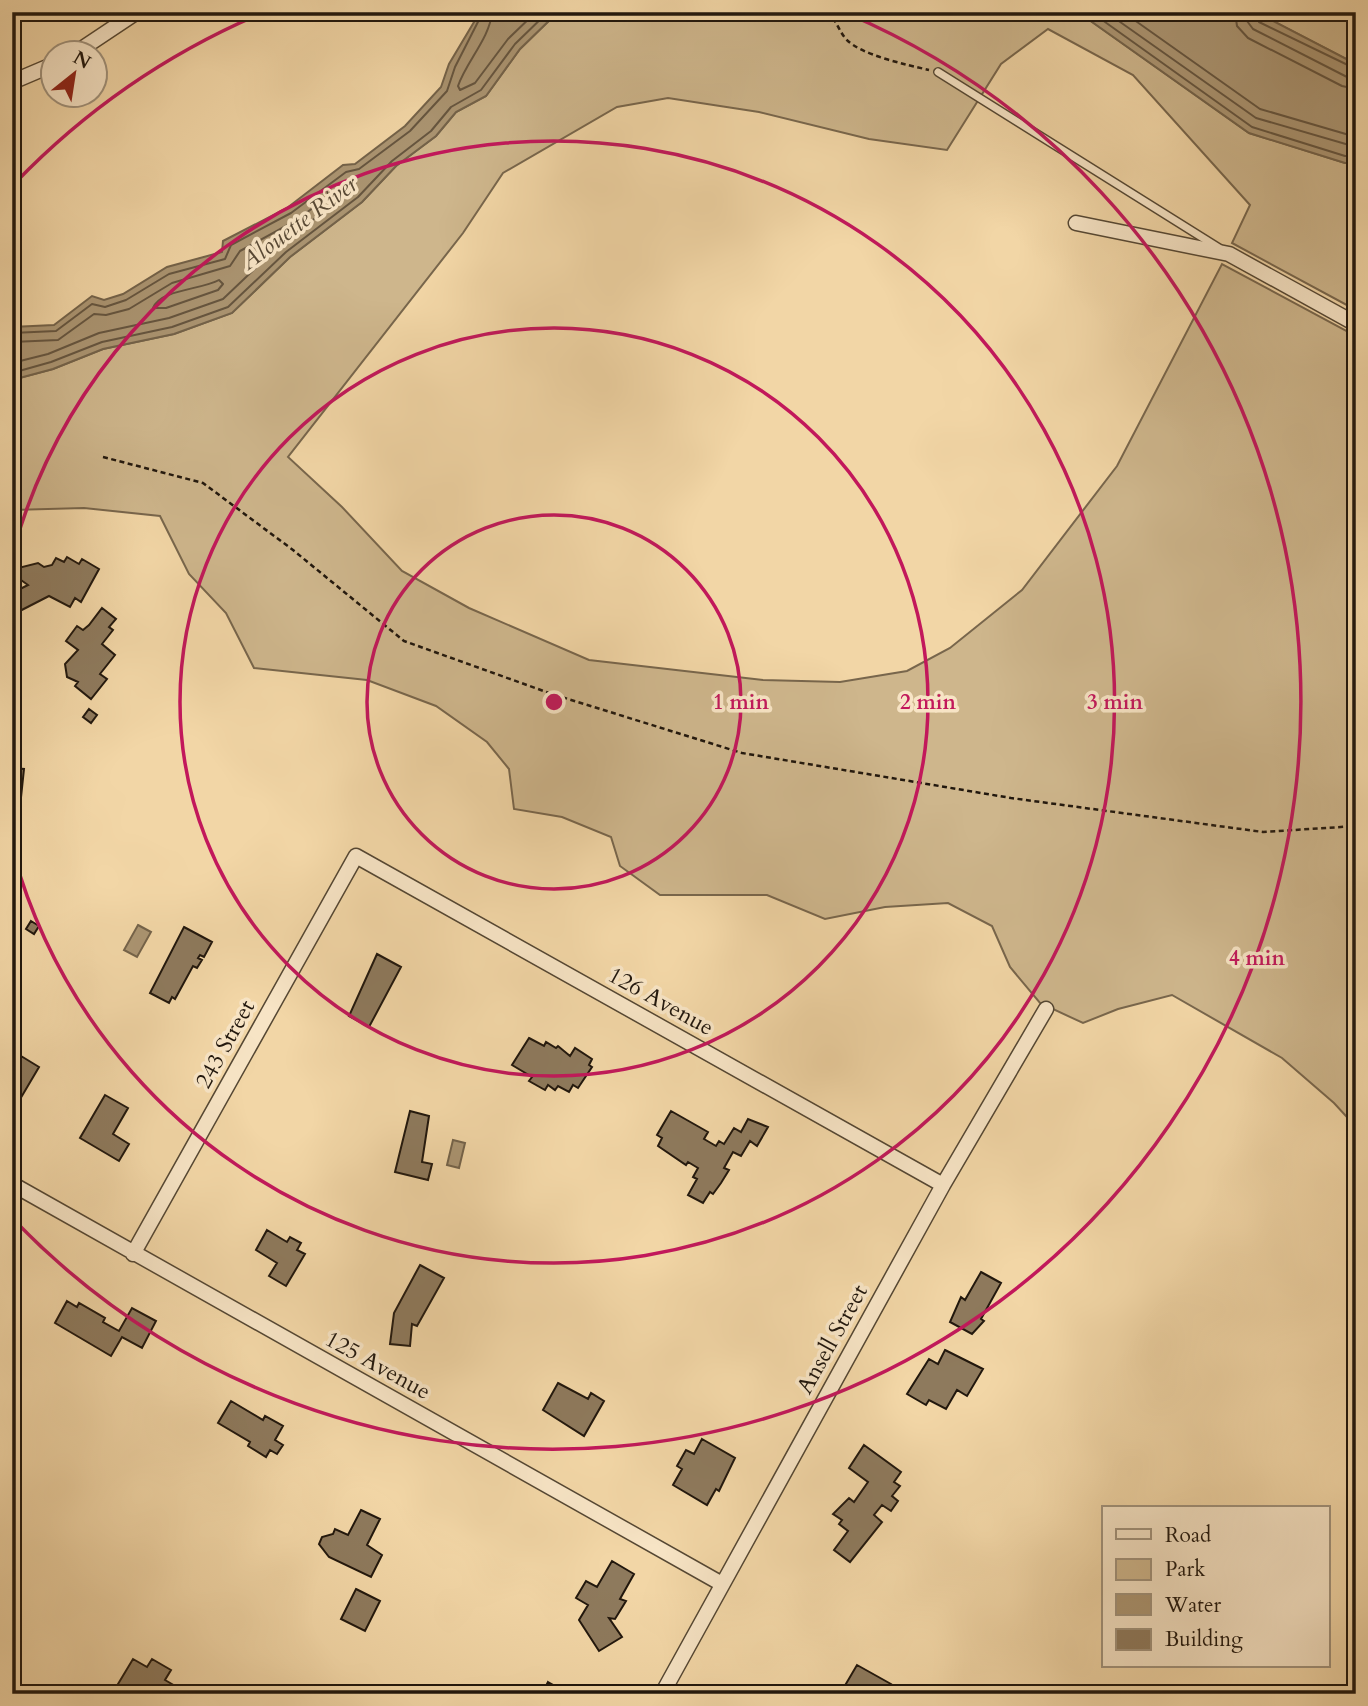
<svg xmlns="http://www.w3.org/2000/svg" width="1368" height="1706" viewBox="0 0 1368 1706" font-family="Cardo,serif">
	<rect width="100%" height="100%" fill="#f2d6a6"/>
	<filter id="stains"><feTurbulence type="fractalNoise" baseFrequency=".00286" numOctaves="4"/><feColorMatrix values="0 0 0 0 .2 0 0 0 0 .09 0 0 0 0 .02 0 0 0 .5 -.17"/></filter>
	<radialGradient id="worn" r=".72"><stop offset=".6" stop-color="#630" stop-opacity="0"/><stop offset="1" stop-color="#630" stop-opacity=".3"/></radialGradient>
	<path fill="#ceb68c" stroke="#78664c" stroke-width="2" d="M558,12H1078L1249,133L1345,163H1356V310L1232,243L1250,205L1133,75L1048,29L1001,64L947,150L869,139L759,112L668,98L617,107L503,173L463,233L288,457L342,507L402,571L469,608L589,660L763,680L840,682L907,671L950,648L1022,590L1117,466L1222,264L1356,336V1127L1334,1103L1282,1058L1172,995L1118,1009L1083,1023L1040,1003L1010,967L992,926L948,903L885,907L825,919L767,895H660L620,866L611,837L562,817L514,809L509,769L487,742L436,706L367,680L254,668L226,613L189,574L160,516L84,508L12,510V380L53,369L103,349L174,334L232,313L290,257L362,202L396,166L436,136L456,112L486,96L520,49Z
		M1256,12H1356V64Z"/>
	<path fill="#ab9572" stroke="#74634a" stroke-width="2" d="M480,12H558L520,49L486,96L456,112L436,136L396,166L362,202L290,257L232,313L174,334L103,349L53,369L12,380V327L54,325L92,296L104,300L123,294L167,267L222,252L223,241L287,208L343,165L355,164L405,126L441,87L449,64Z
		M1078,12H1256L1356,64V163H1345L1249,133Z
		M138,925L151,932L137,957L124,950Z
		M453,1140L465,1143L459,1168L447,1165Z"/>
	<g fill="none" stroke-linecap="round" stroke-linejoin="round">
		<path stroke="#665640" stroke-width="2" d="M492,12C490,38 466,62 458,86L460,90L475,83L508,39L536,12
			M1091,12L1252,127L1345,156H1356
			M1106,12L1256,118L1356,147
			M1123,12L1260,109L1356,137
			M1235,12L1237,26L1248,38L1342,86L1356,89
			M1245,12L1247,21L1253,29L1347,77L1356,78
			M1254,12L1259,22L1356,69
			M219,280L223,284L218,290L166,308H153C161,289 201,290 219,280Z
			M12,333L56,331L92,304L105,307L126,300L169,274L225,259L231,245L291,213L346,172L359,169L410,131L447,91L455,67L483,12
			M12,342L58,340L94,314L106,315L129,309L172,283L230,266L240,251L295,221L350,181L356,182L352,190L280,245L223,299L169,318L99,333L48,354L12,363
			M12,373L51,362L102,342L172,327L228,307L286,252L358,197L392,161L431,131L451,107L481,90L515,44L548,12"/>
	</g>
	<path fill="#8e7a5d" stroke="#21170d" stroke-width="2" d="M67,557L79,564L82,559L99,569L81,602L75,598L70,607L49,596L12,615V593L28,585L14,575L18,568L38,563L44,567L52,565L56,558L64,562Z
		M102,608L116,619L109,627L113,630L102,644L115,655L100,674L107,679L91,699L75,686L78,682L67,677L65,664L78,650L66,641L77,626L83,630L89,625Z
		M89,709L97,715L91,723L83,717Z
		M12,768L24,769L20,807L12,806Z
		M31,921L39,926L34,934L26,929Z
		M184,927L212,942L204,957L200,955L198,958L202,960L197,968L193,966L175,999L172,997L169,1003L150,993Z
		M377,954L401,967L369,1027L349,1016Z
		M529,1038L544,1046L546,1042L556,1048L558,1046L570,1056L575,1048L592,1059L589,1065L592,1067L578,1088L573,1085L569,1092L558,1086L555,1090L548,1085L545,1090L529,1081L532,1077L512,1065Z
		M12,1046V1055L19,1059L21,1056L39,1067L19,1101L12,1097Z
		M105,1095L128,1108L113,1134L129,1144L119,1161L80,1138Z
		M410,1111L429,1116L422,1162L432,1164L428,1180L395,1172Z
		M671,1111L708,1132L704,1139L716,1146L719,1141L724,1144L734,1128L741,1132L748,1119L768,1127L757,1146L750,1141L741,1156L733,1152L724,1168L729,1170L721,1183L713,1194L710,1192L703,1203L688,1195L697,1179L693,1177L698,1168L688,1162L686,1165L658,1146L662,1138L657,1135Z
		M267,1230L287,1242L290,1237L301,1243L297,1250L305,1254L286,1286L269,1276L277,1263L256,1250Z
		M420,1265L444,1278L417,1326L412,1324L410,1346L390,1344L394,1313Z
		M981,1272L1001,1283L981,1319L984,1321L972,1334L950,1322L961,1297L965,1300Z
		M67,1301L77,1307L79,1303L105,1318L103,1322L119,1331L132,1308L156,1321L142,1348L122,1337L111,1356L55,1323Z
		M945,1350L983,1369L967,1396L957,1390L946,1409L929,1400L926,1405L907,1394L929,1359L938,1364Z
		M558,1383L588,1399L591,1393L604,1401L584,1436L543,1410Z
		M231,1401L263,1420L265,1416L283,1426L275,1440L283,1445L277,1454L270,1450L266,1457L248,1446L250,1442L218,1423Z
		M702,1439L735,1458L719,1491L716,1489L707,1505L673,1485L682,1469L677,1466L686,1450L694,1454Z
		M864,1445L901,1472L894,1482L900,1486L892,1496L898,1501L891,1511L882,1505L874,1515L882,1522L850,1562L834,1550L848,1531L839,1524L842,1520L833,1514L849,1498L854,1502L868,1482L849,1468Z
		M361,1510L380,1519L367,1545L382,1555L371,1577L329,1557L319,1544L322,1537L333,1534L335,1529L348,1535Z
		M612,1561L634,1574L620,1599L626,1601L615,1619L609,1618L622,1637L599,1651L579,1620L588,1605L576,1598L586,1581L597,1587Z
		M356,1589L380,1601L365,1631L341,1619Z
		M133,1659L147,1667L152,1659L171,1670L165,1680L177,1687L173,1694H112Z
		M857,1665L891,1684L885,1694H840Z
		M548,1682L564,1691L566,1687L578,1694H547L543,1692Z"/>
	<g fill="none" stroke-linecap="round" stroke-linejoin="round">
		<defs>
			<path id="lane" d="M938,72L1219,248"/>
			<path id="street" d="M77,52L137,12
				M12,82L52,65
				M1076,223L1229,254L1356,324
				M12,1184L722,1584
				M133,1254L356,856L943,1185
				M662,1694L943,1185L1046,1009"/>
		</defs>
		<use href="#lane" stroke="#554733" stroke-width="10"/>
		<use href="#street" stroke="#554733" stroke-width="17"/>
		<path stroke="#21170d" stroke-width="2.5" stroke-dasharray="5 3.5" stroke-linecap="butt" d="M827,12C837,20 838,30 846,39C860,55 908,65 929,70
			M103,457L203,483L293,550L404,641L552,694L742,753L1011,798L1263,832L1356,826"/>
		<use href="#lane" stroke="#f7e4c5" stroke-width="7"/>
		<use href="#street" stroke="#f7e4c5" stroke-width="14"/>
	</g>
	<g fill="none" stroke="#c2185b" stroke-width="3.5">
		<circle cx="554" cy="702" r="187"/>
		<circle cx="554" cy="702" r="374"/>
		<path d="M13 552A561 561 0 1 1 13 852"/>
		<path d="M16 182A748 748 0 0 1 262 13M846 13A748 748 0 1 1 16 1222"/>
	</g>
	<g text-anchor="middle" dominant-baseline="central" stroke-width="7" stroke-linejoin="round" paint-order="stroke">
		<g font-size="23" fill="#21170d" stroke="#f7e4c5">
			<text transform="translate(661 1001) rotate(29)">126 Avenue</text>
			<text transform="translate(225 1044) rotate(-61)">243 Street</text>
			<text transform="translate(832 1339) rotate(-61)">Ansell Street</text>
			<text transform="translate(378 1365) rotate(29)">125 Avenue</text>
		</g>
		<g font-size="24" font-style="italic" fill="#584935" stroke="#f7e4c5">
			<text transform="translate(299 223) rotate(-37)">Alouette River</text>
		</g>
	</g>
	<circle cx="554" cy="702" r="10" fill="#c2185b" stroke="#f7e4c5" stroke-width="3.5"/>
	<g font-size="21" text-anchor="middle" font-weight="bold" fill="#c2185b" stroke="#f7e4c5" stroke-width="7" stroke-linejoin="round" paint-order="stroke">
		<text x="741" y="709">1 min</text>
		<text x="928" y="709">2 min</text>
		<text x="1115" y="709">3 min</text>
		<text x="1257" y="965">4 min</text>
	</g>
	<rect width="1368" height="1706" fill="none" stroke="#f2d6a6" stroke-width="42"/>
	<rect x="14" y="14" width="1340" height="1678" fill="none" stroke="#21170d" stroke-width="3.5"/>
	<rect x="21" y="21" width="1326" height="1664" fill="none" stroke="#21170d" stroke-width="2"/>
	<rect x="1102" y="1506" width="228" height="161" fill="#f7e4c5" stroke="#a1927b" stroke-width="2"/>
	<rect x="1116" y="1529" width="35" height="10" fill="#f7e4c5" stroke="#a1927b" stroke-width="2"/>
	<text x="1165" y="1542" font-size="21" fill="#21170d">Road</text>
	<rect x="1116" y="1559" width="35" height="21" fill="#ceb68c" stroke="#a1927b" stroke-width="2"/>
	<text x="1165" y="1576" font-size="21" fill="#21170d">Park</text>
	<rect x="1116" y="1594" width="35" height="21" fill="#ab9572" stroke="#a1927b" stroke-width="2"/>
	<text x="1165" y="1612" font-size="21" fill="#21170d">Water</text>
	<rect x="1116" y="1629" width="35" height="21" fill="#8e7a5d" stroke="#a1927b" stroke-width="2"/>
	<text x="1165" y="1646" font-size="21" fill="#21170d">Building</text>
	<g transform="translate(74 74) rotate(30)"><circle r="33" fill="#f7e4c5" stroke="#a1927b" stroke-width="2"/>
	<path d="M0-5L12 26L0 18L-12 26Z" fill="#8f2418"/>
	<text y="-10" font-size="19" font-weight="bold" text-anchor="middle" fill="#21170d">N</text>
	</g>
	<rect width="100%" height="100%" filter="url(#stains)"/>
	<rect width="100%" height="100%" fill="url(#worn)"/>
</svg>
